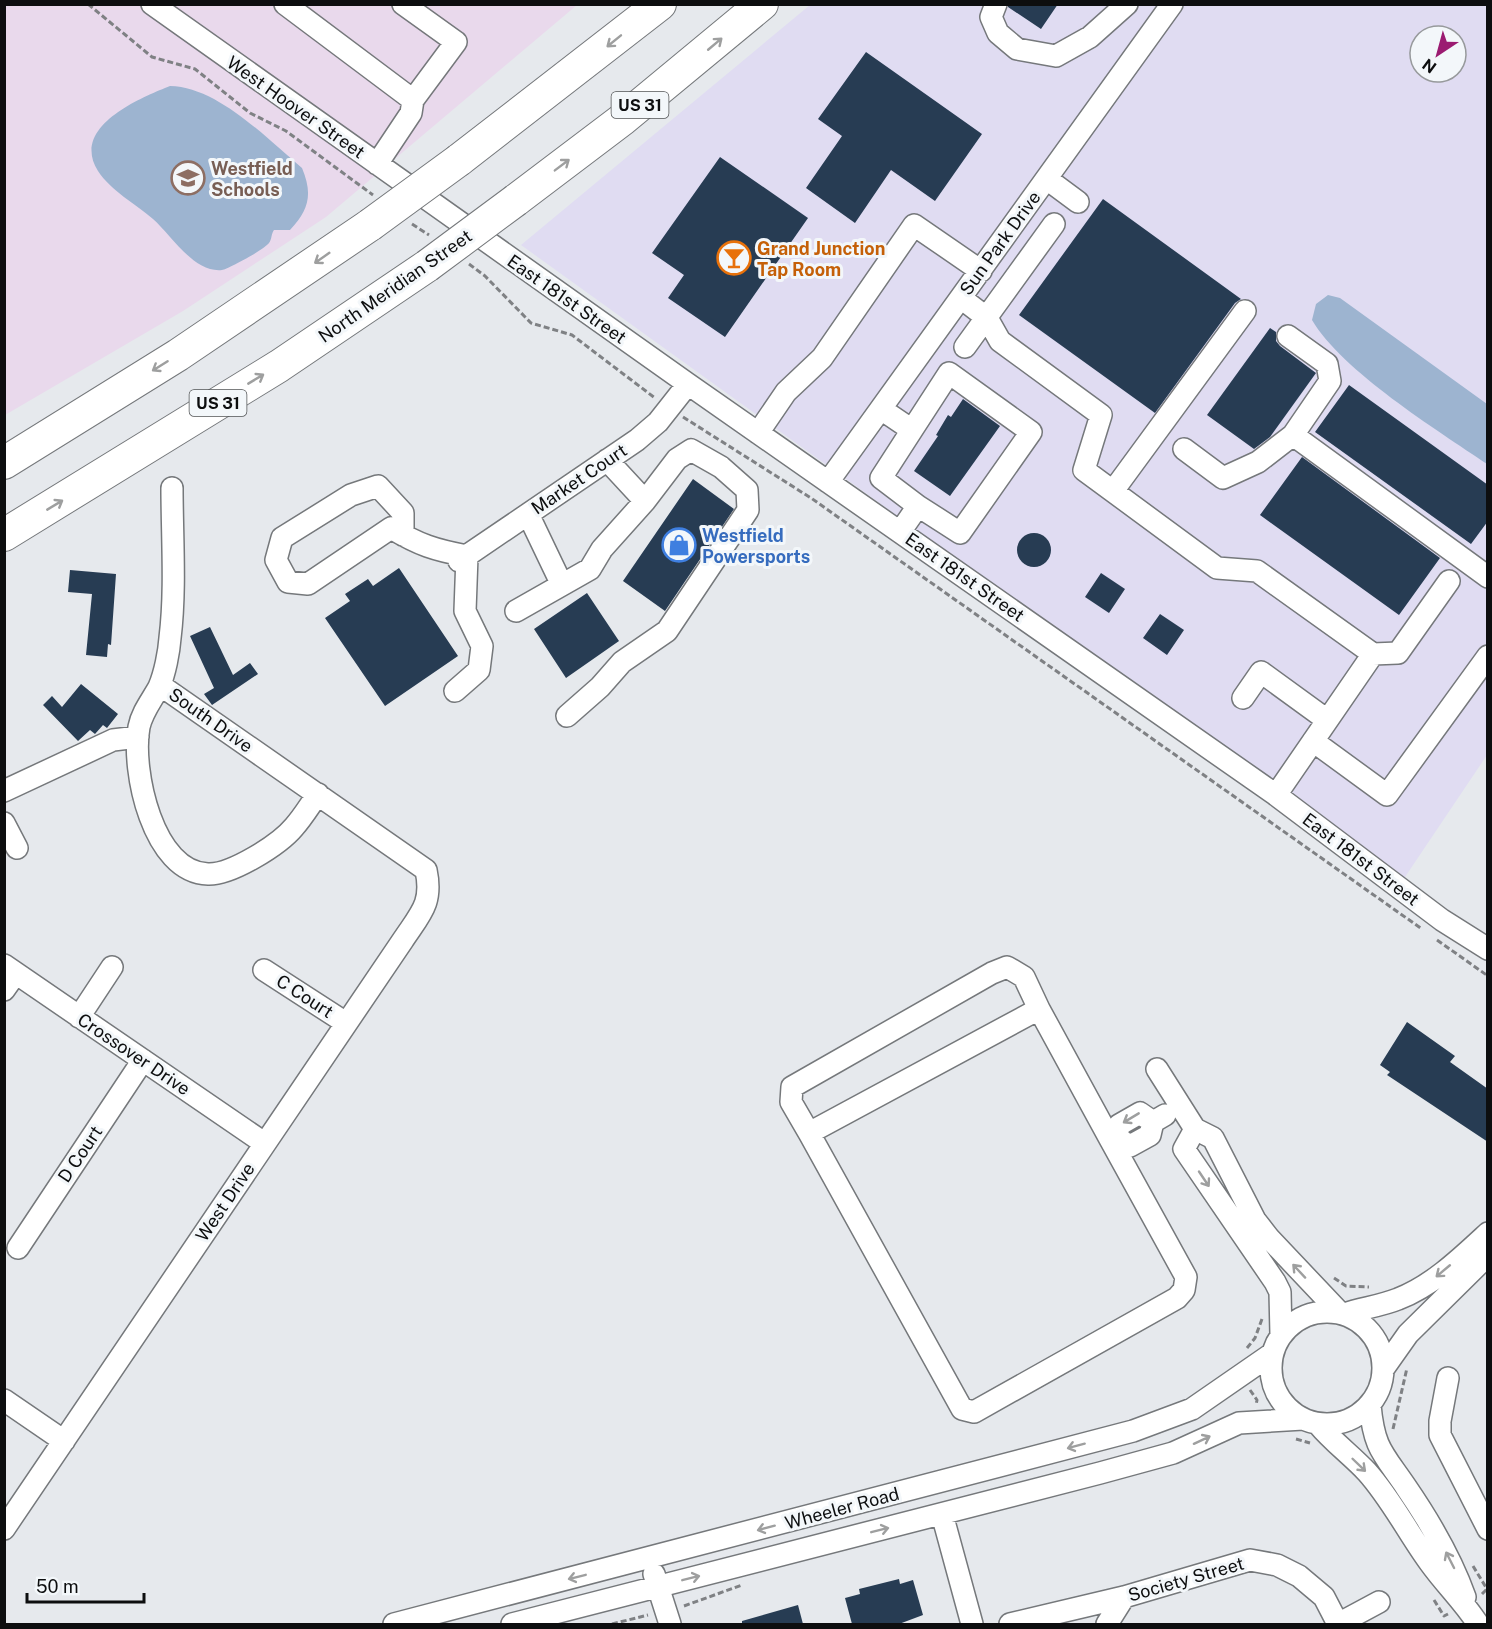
<svg xmlns="http://www.w3.org/2000/svg" width="1492" height="1629" viewBox="0 0 1492 1629" font-family="'Public Sans',sans-serif">
	<rect width="100%" height="100%" fill="#e6e9ed"/>
	<path fill="#e0dcf2" fill-rule="evenodd" d="M810,5H1487V755L1403,880L521,245ZM1420,36H1456V72H1420Z"/>
	<path fill="#e9d9ec" d="M5,5H577L326,217L183,311L5,415Z"/>
	<path fill="#9db4d0" d="M170,86C218,87 266,138 302,168C313,194 309,210 290,230H274C271,234 272,239 269,243C266,248 229,269 222,270C194,273 172,236 153,219C136,204 111,191 98,171C70,127 140,98 170,86Z
		M1328,295L1340,298L1487,404V464C1437,430 1342,371 1312,320L1316,304Z"/>
	<path fill="#273c53" d="M1008,4H1058L1041,29L1008,7Z
		M866,52L982,134L935,201L891,170L855,223L806,188L842,136L818,119Z
		M720,157L808,218L725,337L668,298L684,275L652,253Z
		M1103,199L1241,299L1235,303L1155,413L1019,315Z
		M1270,328L1276,332V341L1280,346L1316,373L1270,437L1254,449L1207,415Z
		M1349,385L1488,485V521L1471,544L1315,432Z
		M963,399L1000,426L950,496L914,471L938,436L936,435L948,415L951,417Z
		M1302,457L1440,558L1399,615L1260,515Z
		M693,479L734,509L665,611L623,581Z
		M1017 550a17 17 0 1 1 34 0a17 17 0 1 1-34 0Z
		M399,568L458,656L385,706L325,618L350,601L345,594L368,579L373,586Z
		M70,570L116,574L111,645L108,644L107,657L86,655L92,594L68,592Z
		M1101,573L1125,589L1109,613L1085,597Z
		M587,593L619,641L566,678L534,629Z
		M1160,614L1184,630L1167,655L1143,638Z
		M210,627L233,675L250,663L258,674L212,705L204,694L214,688L190,636Z
		M81,684L118,714L107,728L103,725L95,734L90,730L78,741L43,705L52,696L62,707Z
		M1407,1022L1455,1056L1450,1062L1488,1089V1142L1387,1075L1390,1072L1380,1065Z
		M899,1579L900,1584L913,1580L923,1615L899,1624H852L845,1598L860,1594L859,1589Z
		M798,1605L803,1624H742V1621Z"/>
	<g fill="none" stroke-linecap="round" stroke-linejoin="round">
		<defs>
			<path id="minor" d="M152,4L688,384L1276,795L1442,920L1488,949
				M285,4L413,100L456,42L403,4
				M996,4L991,17L998,33L1017,49L1056,56L1090,37L1127,4
				M377,164L411,113L413,100
				M1047,179L1078,202
				M961,298L987,318L1000,341L1101,415L1084,470L1217,568L1257,571L1373,654L1276,795
				M1288,336L1327,364L1330,381L1293,435
				M965,347L1054,224
				M881,409L912,430L881,478L918,506L900,532
				M912,430L949,373L1031,432L960,533L918,506
				M758,433L786,392L822,358L914,225L981,271
				M1184,449L1223,478L1258,462L1293,435L1488,577
				M828,482L1172,4
				M172,488C172,537 176,589 170,638C169,652 165,673 159,687C152,700 142,712 139,727C131,770 153,873 208,874C231,875 279,845 294,827C303,817 310,805 318,794
				M1113,491L1245,311
				M528,514L562,585
				M403,535V513L378,486L351,495L282,538L276,560L288,582L308,584L391,528C419,545 435,550 467,556L465,611L482,646L479,670L455,691
				M459,561L637,440L658,422L688,384
				M516,611L590,569L602,549L645,501
				M1373,654L1398,653L1449,581
				M1243,698L1261,672L1327,720
				M567,716L600,687L622,662L667,631L748,510L747,490L721,467L691,450L677,459L645,501L607,460
				M1313,741L1387,795L1488,656
				M4,791L113,740L138,737
				M4,823L17,848
				M4,965L264,1143
				M264,970L346,1023
				M4,990L16,973
				M79,1017L112,967
				M1157,1069L1195,1129L1213,1138L1255,1220L1269,1238L1340,1313
				M1195,1129L1184,1149L1275,1282L1280,1292L1281,1335
				M809,1133L791,1102L792,1087L992,973L1007,967L1024,977L1039,1009
				M1117,1138L1130,1146L1150,1135L1153,1122L1165,1115
				M1111,1141L1039,1009L809,1133L962,1409L974,1412L1177,1298L1184,1290L1186,1277L1111,1141L1117,1138L1119,1125L1140,1113L1153,1122
				M18,1248L143,1060
				M1271 1368a56 56 0 1 1 112 0a56 56 0 1 1-112 0Z
				M1344,1314C1362,1308 1381,1306 1398,1299C1432,1286 1461,1258 1488,1233
				M1384,1368L1408,1334L1488,1255
				M1448,1378L1440,1421V1435L1488,1529
				M4,1400L64,1441
				M1370,1405C1374,1449 1383,1453 1406,1487C1430,1522 1451,1558 1465,1597
				M1318,1424C1333,1442 1351,1455 1367,1472C1392,1500 1408,1533 1430,1563C1445,1584 1464,1602 1478,1624
				M942,1514L972,1624
				M4,1529L403,940C421,913 433,903 426,870L160,685
				M654,1574L670,1624
				M394,1624L1133,1431L1192,1409L1273,1353
				M512,1624L1100,1473L1173,1453L1239,1423L1303,1419
				M1010,1624L1124,1597L1250,1560L1277,1565L1299,1576L1324,1597L1338,1624
				M1107,1624L1124,1597
				M1338,1624L1379,1602"/>
			<path id="highway" d="M459,160L660,4
				M516,200L623,119L762,4
				M4,463L178,355L370,225
				M4,535L279,366L427,266"/>
		</defs>
		<use href="#minor" stroke="#75787b" stroke-width="24"/>
		<use href="#highway" stroke="#75787b" stroke-width="34"/>
		<path stroke="#7f8184" stroke-width="3" stroke-dasharray="6 3" stroke-linecap="butt" d="M88,4L152,57L195,69L250,113L286,131L373,195
			M412,224L429,235
			M469,264L485,276L531,323L572,335L655,398
			M683,417L811,498L1422,929
			M1437,940L1488,976
			M1334,1278L1346,1286L1369,1287
			M1247,1348L1255,1338L1262,1319
			M1250,1390L1257,1400L1256,1405
			M1393,1429L1407,1368
			M1296,1439L1310,1443
			M1473,1566L1487,1589
			M1482,1594L1487,1589
			M1434,1600L1444,1616L1448,1614
			M684,1606L742,1585
			M612,1624L648,1615"/>
		<use href="#minor" stroke="#fff" stroke-width="21"/>
		<use href="#highway" stroke="#fff" stroke-width="32"/>
		<defs>
			<path id="highway-bridge" d="M370,225L459,160
				M427,266L516,200"/>
		</defs>
		<use href="#highway-bridge" stroke="#75787b" stroke-width="34" stroke-linecap="butt"/>
		<use href="#highway-bridge" stroke="#fff" stroke-width="32"/>
	</g>
	<defs><path id="oneway-shaft" d="M-6 0H5M1.5-3L5.5 0L1.5 3" fill="none" stroke-width="1.6" stroke-linecap="round" stroke-linejoin="round" transform="scale(1.5)"/></defs>
	<g stroke="#9e9f9f">
		<use href="#oneway-shaft" transform="translate(614 41) rotate(141)"/>
		<use href="#oneway-shaft" transform="translate(715 44) rotate(-40)"/>
		<use href="#oneway-shaft" transform="translate(562 165) rotate(-37)"/>
		<use href="#oneway-shaft" transform="translate(322 258) rotate(145)"/>
		<use href="#oneway-shaft" transform="translate(160 366) rotate(148)"/>
		<use href="#oneway-shaft" transform="translate(256 379) rotate(-31)"/>
		<use href="#oneway-shaft" transform="translate(55 505) rotate(-31)"/>
		<use href="#oneway-shaft" transform="translate(1131 1118) rotate(149)"/>
		<use href="#oneway-shaft" transform="translate(1204 1179) rotate(56)"/>
		<use href="#oneway-shaft" transform="translate(1299 1271) rotate(-133)"/>
		<use href="#oneway-shaft" transform="translate(1443 1271) rotate(140)"/>
		<use href="#oneway-shaft" transform="translate(1202 1440) rotate(-25)"/>
		<use href="#oneway-shaft" transform="translate(1076 1446) rotate(165)"/>
		<use href="#oneway-shaft" transform="translate(1359 1465) rotate(44)"/>
		<use href="#oneway-shaft" transform="translate(766 1528) rotate(165)"/>
		<use href="#oneway-shaft" transform="translate(880 1530) rotate(-14)"/>
		<use href="#oneway-shaft" transform="translate(1450 1560) rotate(-117)"/>
		<use href="#oneway-shaft" transform="translate(577 1577) rotate(166)"/>
		<use href="#oneway-shaft" transform="translate(691 1578) rotate(-14)"/>
	</g>
	<defs>
		<symbol id="school-ring" viewBox="-11 -11 22 22"><circle r="9.5" fill="#f3f7fa" stroke="#8d6e63" stroke-width="1.5"/><path d="M0-5L7-2L0 1L-7-2ZM-4 1L0 2.5L4 1V4Q0 6-4 4Z" fill="#8d6e63"/></symbol>
		<symbol id="bar-ring" viewBox="-11 -11 22 22"><circle r="9.5" fill="#f3f7fa" stroke="#e8710a" stroke-width="1.5"/><path d="M-6-5H6L.8 .8V4.5H3.5V6h-7V4.5H-.8V.8Z" fill="#e8710a"/></symbol>
		<symbol id="shop-ring" viewBox="-11 -11 22 22"><circle r="9.5" fill="#f3f7fa" stroke="#3f7fe0" stroke-width="1.5"/><path d="M-5-2.5h2.3a2.7 3.5 0 0 1 5.4 0H5L5.5 6h-11ZM-1.5-2.5h3a1.5 2.3 0 0 0-3 0Z" fill="#3f7fe0"/></symbol>
	</defs>
	<g fill-rule="evenodd">
		<use href="#school-ring" x="169" y="159" width="38" height="38"/>
		<use href="#bar-ring" x="715" y="239" width="38" height="38"/>
		<use href="#shop-ring" x="660" y="526" width="38" height="38"/>
	</g>
	<g text-anchor="middle" dominant-baseline="central" stroke-width="6" stroke-linejoin="round" paint-order="stroke">
		<g fill="#f3f7fa" stroke="#525456" stroke-width="1.5">
			<rect x="611.5" y="92" width="57" height="26" rx="4.5"/>
			<rect x="189.5" y="390" width="57" height="26" rx="4.5"/>
		</g>
		<g font-size="16" font-weight="bold" fill="#0d0e0f">
			<text x="640" y="105">US 31</text>
			<text x="218" y="403">US 31</text>
		</g>
		<g font-size="18" fill="#0d0e0f" stroke="#f3f7fa">
			<text transform="translate(296 107) rotate(35)">West Hoover Street</text>
			<text transform="translate(1000 243) rotate(-54)">Sun Park Drive</text>
			<text transform="translate(395 286) rotate(-35)">North Meridian Street</text>
			<text transform="translate(567 299) rotate(35)">East 181st Street</text>
			<text transform="translate(579 479) rotate(-34)">Market Court</text>
			<text transform="translate(965 577) rotate(35)">East 181st Street</text>
			<text transform="translate(211 720) rotate(35)">South Drive</text>
			<text transform="translate(1361 859) rotate(37)">East 181st Street</text>
			<text transform="translate(305 996) rotate(33)">C Court</text>
			<text transform="translate(134 1054) rotate(34)">Crossover Drive</text>
			<text transform="translate(80 1154) rotate(-56)">D Court</text>
			<text transform="translate(225 1202) rotate(-56)">West Drive</text>
			<text transform="translate(842 1508) rotate(-15)">Wheeler Road</text>
			<text transform="translate(1186 1579) rotate(-16)">Society Street</text>
		</g>
		<g font-size="18" font-weight="bold" fill="#785e54" stroke="#f3f7fa" text-anchor="start">
			<text x="211" y="168">Westfield<tspan x="211" dy="21">Schools</tspan></text>
		</g>
		<g font-size="18" font-weight="bold" fill="#c56008" stroke="#f3f7fa" text-anchor="start">
			<text x="757" y="248">Grand Junction<tspan x="757" dy="21">Tap Room</tspan></text>
		</g>
		<g font-size="18" font-weight="bold" fill="#366cbe" stroke="#f3f7fa" text-anchor="start">
			<text x="702" y="535">Westfield<tspan x="702" dy="21">Powersports</tspan></text>
		</g>
	</g>
	<rect width="1492" height="1629" fill="none" stroke="#0d0e0f" stroke-width="12"/>
	<g transform="translate(1438 54) rotate(216)"><circle r="28" fill="#f3f7fa" stroke="#979a9c" stroke-width="1.5"/>
	<path d="M0-4.5L10 22L0 15L-10 22Z" fill="#9b1b71"/>
	<text y="-9" font-size="16" font-weight="bold" text-anchor="middle" fill="#0d0e0f">N</text>
	</g>
	<path d="M27 1593v9h117v-9" fill="none" stroke="#0d0e0f" stroke-width="3"/>
	<text x="36" y="1593" font-size="18" fill="#0d0e0f" stroke="#f3f7fa" stroke-width="4.5" paint-order="stroke">50 m</text>
</svg>
